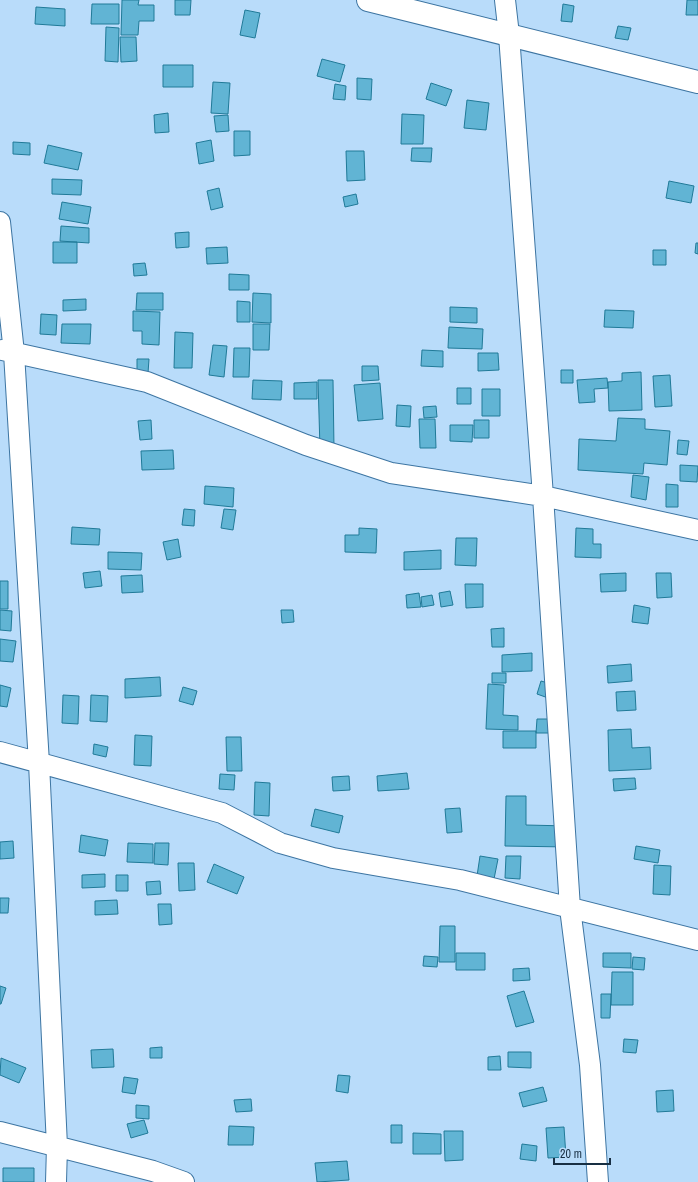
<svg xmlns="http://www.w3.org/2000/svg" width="698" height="1182" viewBox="0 0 698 1182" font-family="'Archivo Narrow',sans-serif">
	<rect width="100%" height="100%" fill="#b9dcfa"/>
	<path fill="#61b4d4" stroke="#207a98" d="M122,0H139L138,5H154V21H139L138,35H121Z
		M175,0H191L190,15H175Z
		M687,0H698V15H686Z
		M92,4H119V24H91Z
		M563,4L574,6L572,22L561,21Z
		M36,7L65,9V26L35,24Z
		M245,10L260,13L255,38L240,35Z
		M618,26L631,28L628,40L615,38Z
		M106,27L119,28L118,62L105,61Z
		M120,37H136L137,61L121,62Z
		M322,59L345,65L340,82L317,76Z
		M163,65H193V87H163Z
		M357,78L372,79L371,100L357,99Z
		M213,82L230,83L228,114L211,113Z
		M431,83L452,90L446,106L426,99Z
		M335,84L346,86L345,100L333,99Z
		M467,100L489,103L486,130L464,128Z
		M168,113L169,132L155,133L154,115Z
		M402,114L424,115L423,144H401Z
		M228,115L229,131L216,132L214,116Z
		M234,131H250V155L234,156Z
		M211,140L214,161L199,164L196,143Z
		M13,142L30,143V155L13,154Z
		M48,145L82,153L78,170L44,163Z
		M412,148H432L431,162L411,161Z
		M346,151H364L365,180L347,181Z
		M52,179L82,180L81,195L52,194Z
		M669,181L694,186L691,203L666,198Z
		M219,188L223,207L211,210L207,191Z
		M356,194L358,204L345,207L343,197Z
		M62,202L91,207L88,224L59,219Z
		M61,226L89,228V243L60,241Z
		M189,232V247L176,248L175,233Z
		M53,242H77V263H53Z
		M696,243H698V254L695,253Z
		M227,247L228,263L207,264L206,248Z
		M653,250H666V265H653Z
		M145,263L147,275L134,276L133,264Z
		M229,274L249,275V290H229Z
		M137,293H163V310H136Z
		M253,293L271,294V323L252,322Z
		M86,299V310L63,311V300Z
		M237,301L250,302V322H237Z
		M450,307L477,308V323L450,322Z
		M605,310L634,311L633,328L604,327Z
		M133,311L160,312L159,345L142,344V331H133Z
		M41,314L57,315L56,335L40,334Z
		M62,324H91L90,344L61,343Z
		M253,324H270L269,350H253Z
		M449,327L483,329L482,349L448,348Z
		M175,332L193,333L192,368H174Z
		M213,345L227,346L224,377L209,375Z
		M234,348H250L249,377H233Z
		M422,350L443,351V367L421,366Z
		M478,353H498L499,370L478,371Z
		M137,359H149L148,373H137Z
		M362,366H378L379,380L362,381Z
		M561,370H573V383H561Z
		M641,372L642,410L609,411L608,382L622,381V373Z
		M670,375L672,406L655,407L653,376Z
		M607,378L608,388L594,389L595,402L579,403L577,380Z
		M253,380L282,381L281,400L252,399Z
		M318,380H333L334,449H320Z
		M317,382V399H294V383Z
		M380,383L383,419L358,421L354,385Z
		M457,388H471V404H457Z
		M482,389H500V416H482Z
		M397,405L411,406L410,427L396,426Z
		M436,406L437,417L424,418L423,407Z
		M618,418L645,419V429L670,431L667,465L644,463L643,474L578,470L579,439L616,441Z
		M419,419H435L436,448H420Z
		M151,420L152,439L140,440L138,421Z
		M474,420H489V438H474Z
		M450,425H473L472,442L450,441Z
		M678,440L689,441L687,455L677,454Z
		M173,450L174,469L142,470L141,451Z
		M680,465L698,466L697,482L680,481Z
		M633,475L649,477L646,500L631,497Z
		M666,484L678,485V507H666Z
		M205,486L234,488L233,507L204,504Z
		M184,509L195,510L194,526L182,525Z
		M224,509L236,510L233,530L221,528Z
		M72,527L100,529L99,545L71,544Z
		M359,528L377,529L376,553L345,552V535H359Z
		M576,528L593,529V544H601V558L575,557Z
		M456,538H477L476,566L455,565Z
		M178,539L181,557L167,560L163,542Z
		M441,550V569L404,570V552Z
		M108,552L142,553L141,570L108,569Z
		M100,571L102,586L85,588L83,573Z
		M626,573V591L601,592L600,574Z
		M656,573H671L672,597L657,598Z
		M142,575L143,592L122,593L121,576Z
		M0,581H8V609H0Z
		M465,584H483V607L466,608Z
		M450,591L453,605L441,607L439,593Z
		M419,593L421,607L407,608L406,595Z
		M432,595L434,605L422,607L421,597Z
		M634,605L650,608L648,624L632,622Z
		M0,610L12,611L11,631L0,630Z
		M281,610H293L294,622L282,623Z
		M504,628V647H492L491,629Z
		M0,639L16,641L13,662L0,661Z
		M532,653V671L502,672V655Z
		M631,664L632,681L608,683L607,666Z
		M492,673H506V683H492Z
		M160,677L161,696L125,698V679Z
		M541,681L555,685L551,699L537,694Z
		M488,684L504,685L503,715L518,716V730L486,729Z
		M0,685L11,688L7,707L0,706Z
		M183,687L197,691L193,705L179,701Z
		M635,691L636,710L617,711L616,692Z
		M63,695L79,696L78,724L62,723Z
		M91,695L108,696L107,722L90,721Z
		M537,719H549V733H536Z
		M631,729L632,748L650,747L651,769L609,771L608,730Z
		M503,731H536V748H503Z
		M135,735L152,736L151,766L134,765Z
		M226,737H241L242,771H227Z
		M94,744L108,747L106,757L93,754Z
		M407,773L409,789L378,791L377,776Z
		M220,774L235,775L234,790L219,789Z
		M349,776L350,790L333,791L332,777Z
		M635,778L636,789L614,791L613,779Z
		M255,782L270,783L269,816L254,815Z
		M506,796H526V825L569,826V847L505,846Z
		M460,808L462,832L447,833L445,809Z
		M315,809L343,816L339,833L311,826Z
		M81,835L108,840L105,856L79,852Z
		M13,841L14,858L0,859V842Z
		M128,843L153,844V863L127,862Z
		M155,843H169L168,865L154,864Z
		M636,846L660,850L658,863L634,859Z
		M480,856L498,859L494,879L477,876Z
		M506,856H521L520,879L505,878Z
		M178,863H194L195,890L179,891Z
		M214,864L244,877L237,894L207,882Z
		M654,865L671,866L670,895L653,894Z
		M105,874V887L82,888V875Z
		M116,875H128V891H116Z
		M160,881L161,894L147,895L146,882Z
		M0,898H9L8,913H0Z
		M117,900L118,914L95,915V901Z
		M158,904H171L172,924L159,925Z
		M440,926H455V962H439Z
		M456,953H485V970H456Z
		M603,953H631V968L603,967Z
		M424,956L438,957L437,967L423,966Z
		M633,957L645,958L644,970L632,969Z
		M529,968L530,980L513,981V969Z
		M612,972H633V1005H611Z
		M0,986L6,988L1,1004H0Z
		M524,991L534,1022L516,1027L507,996Z
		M601,994H611L610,1018H601Z
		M624,1039L638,1040L636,1053L623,1052Z
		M162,1047V1058H150V1048Z
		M113,1049L114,1067L92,1068L91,1050Z
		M508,1052H531V1068L508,1067Z
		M500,1056L501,1070H488V1057Z
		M1,1058L26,1068L19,1083L0,1075Z
		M338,1075L350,1076L348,1093L336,1091Z
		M124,1077L138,1079L135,1094L122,1092Z
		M543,1087L547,1101L523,1107L519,1093Z
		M673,1090L674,1111L657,1112L656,1091Z
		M251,1099L252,1111L236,1112L234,1100Z
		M136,1105L149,1106V1119L136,1118Z
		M144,1120L148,1133L131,1138L127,1124Z
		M391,1125H402V1143H391Z
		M229,1126L254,1127L253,1145H228Z
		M564,1127L566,1157L548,1158L546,1128Z
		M444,1131H463V1160L445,1161Z
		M413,1133L441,1134V1154H413Z
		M522,1144L537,1146L536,1161L520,1159Z
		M347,1161L349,1180L317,1182L315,1163Z
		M3,1168H34V1182H3Z"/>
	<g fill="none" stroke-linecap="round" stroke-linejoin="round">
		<defs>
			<path id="minor" d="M505,0L509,35L543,496L570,908L590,1065L598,1182
				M0,222L14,353L39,763L57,1146L56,1182
				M2,350L147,382L306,445L391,473L543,496L698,530
				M0,752L222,813L280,843L333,858L460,880L698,940
				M0,1132L153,1171L184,1182"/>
			<path id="primary" d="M368,0L698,82"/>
		</defs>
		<use href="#minor" stroke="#3d75a2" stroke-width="22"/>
		<use href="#primary" stroke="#3d75a2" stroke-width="24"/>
		<use href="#minor" stroke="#fff" stroke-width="20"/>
		<use href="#primary" stroke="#fff" stroke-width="22"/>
	</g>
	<path d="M554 1158v6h56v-6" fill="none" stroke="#182f43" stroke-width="2"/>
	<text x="560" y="1158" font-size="12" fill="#182f43" stroke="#b9dcfa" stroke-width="3" paint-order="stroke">20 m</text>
</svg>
